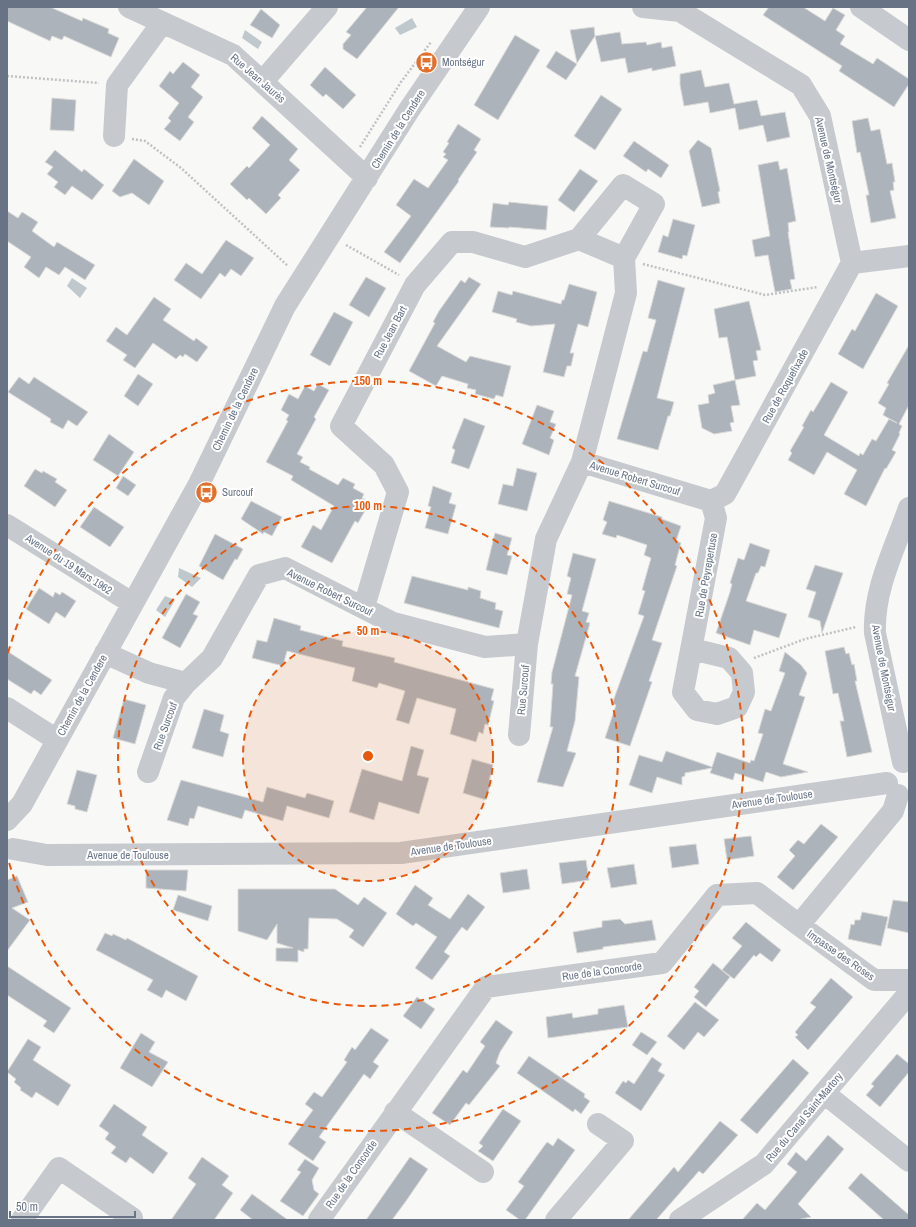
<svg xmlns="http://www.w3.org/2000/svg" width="916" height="1227" viewBox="0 0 916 1227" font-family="'Archivo Narrow',sans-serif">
	<rect width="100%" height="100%" fill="#f8f8f6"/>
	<path fill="#bfc8cd" d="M412,18L417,27L400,35L395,28Z
		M245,30L262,42L258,49L242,38Z
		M72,278L87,288L80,298L67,286Z
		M179,568L201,578L192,587L178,577Z
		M165,596L175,600L165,617L156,610Z"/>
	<path fill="#adb3ba" stroke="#dadad8" d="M7,7H50L82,21L83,18L109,29L108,33L119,38L111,57L64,36L62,40L52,36L50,41L7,21Z
		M367,7H399L357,59L343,49V44L351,35L346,32Z
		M769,7H803L825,21L833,8L845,15L836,30L845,36L840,44L873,64L877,58L909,79V84L894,107L839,71L842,66L763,15Z
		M261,9L280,25L272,38L250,25Z
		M594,27L595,36L620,32L622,44L646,42L647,45L661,42L662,48L672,46L676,66L652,71V68L628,73L625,58L601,62L595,36L577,63L570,30Z
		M515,35L540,50L498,120L474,105Z
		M556,51L577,64L566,80L546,67Z
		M183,62L200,75L191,87L203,97L188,117L194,122L180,141L164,129L171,121L168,118L179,103L159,86L170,71L173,74Z
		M325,67L356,95L343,109L326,94L323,97L310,85Z
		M701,70L705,87L729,83L734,104L757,100L761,116L785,112L790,137L767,142L763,125L739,130L735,108L710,113L708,102L684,106L680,85V74Z
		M601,95L622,109L595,150L574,136Z
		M52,98L76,100L74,131L50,130Z
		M262,116L298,149L289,160L300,170L278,195L281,198L266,214L249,198L247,200L230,184L247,166L249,168L270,145L252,128Z
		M868,118L871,131L880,129L887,164L892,163L895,182H893L894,190L890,191L896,218L871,223L866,195H869L860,152L857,153L852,121Z
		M458,124L481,139L474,150L477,152L458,180L459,181L400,263L384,252L411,216L396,205L414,179L428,188L448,160L443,157L446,154L443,152L449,143L447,142Z
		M698,140L711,148L720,191L718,192L720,203L702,207L689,151Z
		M634,141L669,165L661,178L648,169L646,172L623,156Z
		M55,150L82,172L84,169L104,185L92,200L72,186L65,195L54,187L58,182L47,174L53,167L45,162Z
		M134,159L164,181L149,205L132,193L120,197L112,191Z
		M778,161L780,170L787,168L796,221L788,223L789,232H788L795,279L790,280L792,289L775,292L768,255L755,257L752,240L770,236L758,165Z
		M580,169L598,181L574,212L558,200Z
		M509,202L548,206L546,230L509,227V228L490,227L493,203L508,205Z
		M7,211L18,218L22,212L38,222L32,231L54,247L57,242L95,265L85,280L65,267L59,275L46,267L39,278L24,267L31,257L7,241Z
		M673,219L695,225L687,256L683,255L682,259L658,252L663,235L668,237Z
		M226,240L254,258L241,276L231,269L225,277L220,273L201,299L174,280L186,263L202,274Z
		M366,277L386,288L369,317L349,305Z
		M469,277L481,284L437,346L466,362L470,356L511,366L503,397L496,395L494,399L475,394L476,390L467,388L468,384L442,376L436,386L409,371L435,323L433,322L439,311L461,280L465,283Z
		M658,280L685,288L657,398L674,402L670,416H668L658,450L617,439L643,351L647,352L656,320L648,318Z
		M569,284L597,292L588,327L578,324L570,353H574L571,366H567L564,377L543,372L555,324L531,326L516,322L517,319L492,312L498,291L512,295L513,291L561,304L562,300H564Z
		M876,293L898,306L863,369L838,354L852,329L855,331Z
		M154,297L171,309L163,320L194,341L196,338L208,347L197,362L185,354L183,357L180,355L176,359L153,343L135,368L123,360L127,355L106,341L116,327L127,335Z
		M749,301L761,350L756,351L758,360L753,361L756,376L735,380L727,337L719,338L714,309Z
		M334,312L353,322L330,366L310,355Z
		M909,345V405L899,424L902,426L899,433L900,434L892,450L896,452L886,469L885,468L866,506L844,494L857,470L827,452L814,475L788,460L792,453L790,451L804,427L802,426L811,410L813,412L831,382L848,392L824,435L859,456L860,453L863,455L872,439L876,441L889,419L897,423L883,415L886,408L878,403L889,384L887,383Z
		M138,374L153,384L138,406L124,396Z
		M19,377L29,384L34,377L88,412L77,426L68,420L63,429L50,422L51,419L8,392Z
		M735,380L740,405L731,406L734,422L730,423L732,431L714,434L702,428L698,405L709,403L708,395L715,393L713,385Z
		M318,384L329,390L314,417L316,419L297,454L303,457L300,462L310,467L309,469L338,485L343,478L355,484L353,488L364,494L362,498L370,502L358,523L355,521L332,563L301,547L313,525L321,530L334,506L291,480L293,476L266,462L288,421L286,420L289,415L281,410L289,394L298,399L305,386L314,391Z
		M537,405L554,411L550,422L556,424L550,438L554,440L549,455L522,444Z
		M464,418L485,426L469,469L451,463L455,450L452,448Z
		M109,434L134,452L118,476L93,460Z
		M517,468L537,473L527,511L498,504L503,484L513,486Z
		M35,469L42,473L43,471L57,479L55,482L67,490L55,507L24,486Z
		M123,476L136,485L128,496L116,488Z
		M433,486L452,493L449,503L456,505L448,534L425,528L431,507L428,506Z
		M251,501L282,517L272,536L264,532L263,534L241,519Z
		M609,501L662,517V519L681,526L676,541L681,543L675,565L677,566L652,640L662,643L649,681L652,682L630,746L605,738L616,705L612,704L644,616L638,614L645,591L642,590L651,558L644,555L647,545L617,535L616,538L602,534L607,522L603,520Z
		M94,507L124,527L110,547L80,527Z
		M495,533L512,538L507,555L512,556L507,575L486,570Z
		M215,534L243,549L237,560L235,559L223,580L199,566Z
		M750,543L770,550L765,567L761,566L758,573H756L746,601L787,614L779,638L754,630L750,645L716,633L730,592L732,584L730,583L738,558L744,560Z
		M573,553L596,559L582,611L589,613L586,622L590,623L575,676L579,677L575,721L567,751L576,753L563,787L537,782L553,727H550L553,684H551L552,672L572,595L567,594L571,578L567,576Z
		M815,565L843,573L822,633L820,621L808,617L816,592L806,589Z
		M412,576L468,590V587L481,591L480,598L496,603L495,609L503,611L499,628L404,603Z
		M39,588L53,597L55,592L60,595L62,592L76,601L65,618L56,612L49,624L26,609Z
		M186,594L200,602L193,614L198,616L180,648L162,638Z
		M274,618L301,626L300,630L343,641L342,646L395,658L394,662L494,689L491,700L494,701L488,725L485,724L483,734L479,732L476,742L450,734L456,709L417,698L409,724L396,720L405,691L379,683L377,688L352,681L355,668L287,651L283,666L252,658L257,640L267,642Z
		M844,647L846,654L849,653L852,665L854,664L857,681H855L872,752L847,757L840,721H844L838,693L833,694L825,651Z
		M7,651L52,680L41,695L34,690L31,694L7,679Z
		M785,652L801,665L807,673L799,695L805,697L783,764L808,772L781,777L766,772L763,782L735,773L733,780L710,773L712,768L685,773V776L682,777V785L657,777L652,793L629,785L639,755L662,762L666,751L712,767L717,752L750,763L751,760L754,761L763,734L758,733L765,709L771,711L785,673L779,671Z
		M124,699L146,705L135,744L113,738Z
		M204,709L224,715L220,731L229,734L223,757L192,748Z
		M411,746L424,750L417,775L429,778L419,814L379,802L374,820L349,812L362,769L402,781Z
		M472,759L493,765L489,781L491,782L486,800L463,793Z
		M77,770L97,775L87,812L75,809V806L67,804Z
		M181,780L263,802L267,787L305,798L307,793L334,801L329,818L287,806L283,821L245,810L242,819L198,806L194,819L190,818L188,826L167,820Z
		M821,824L838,837L793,890L777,877L795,856L789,850L798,840L804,844Z
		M751,836L754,856L727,860L724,839Z
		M696,844L699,864L672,868L669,847Z
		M586,860L589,880L562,884L559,863Z
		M634,864L637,884L611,888L607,868Z
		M527,869L530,889L503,893L500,873Z
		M146,870H188L186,891L146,888Z
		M17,876L28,902L12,908L30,920L7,951V880Z
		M415,885L433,898L428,905L450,919L468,894L485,907L467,931L462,927L453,939L444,952L450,956L432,980L415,968L437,937L416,923L413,926L396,914Z
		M238,889H335L358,905L364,897L387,913L363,947L349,937L354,930L337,919L309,918L308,949H304V952L298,950V962L276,961V948H293L277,943V924L267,940L238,931Z
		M178,895L212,906L208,921L173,910Z
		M893,900L909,902V933L887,928Z
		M862,912L888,917L881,946L848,939L851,924L854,925L855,920H860Z
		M620,919L625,924L652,920L656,940L603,947V949L577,953L573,932L602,927V921Z
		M746,922L781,950L772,962L760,953L756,957L754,955L734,979L722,970L742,946L732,938Z
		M105,933L112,936L113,934L126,940L127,938L198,976L186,1001L166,990L162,998L147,990L153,980L96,950Z
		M713,963L730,977L706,1007L694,997L699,991L694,987Z
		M7,966L71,1008L54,1033L43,1026L47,1021L7,995Z
		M831,978L853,997L808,1050L795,1037L798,1035L795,1032L816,1007L810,1003Z
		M417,997L435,1009L421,1029L403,1016Z
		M695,1002L719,1020L704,1037L698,1032L684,1050L667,1036Z
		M624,1005L628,1027L548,1038L546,1017L572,1013L573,1018L598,1014V1009Z
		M496,1020L513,1032L500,1052L496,1063L500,1066L469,1105L466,1103L450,1125L432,1113L463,1070L467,1073L485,1046L480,1042Z
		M371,1028L389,1040L373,1062L379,1066L370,1079L364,1074L319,1137L326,1142L313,1161L288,1144L313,1110L305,1104L314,1092L322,1097L347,1062L344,1060L352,1047L355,1050Z
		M641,1032L657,1042L647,1055L632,1045Z
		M141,1033L155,1042L149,1052L168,1062L152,1087L120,1068Z
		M28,1039L41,1047L33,1060L71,1085L58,1106L36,1092L32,1098L20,1090L21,1088L14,1082L16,1079L7,1072Z
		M897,1054L909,1064V1072L880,1107L866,1095L874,1086L871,1084Z
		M529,1056L585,1094L584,1097L590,1101L581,1114L575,1109L573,1112L517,1073Z
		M652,1057L662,1064L658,1071L665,1075L641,1111L615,1093L623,1081L626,1083L628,1080L634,1084Z
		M793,1059L809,1073L757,1134L740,1120Z
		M114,1104L147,1127L142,1135L168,1153L153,1174L130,1157L126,1163L111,1153L116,1147L105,1139L109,1133L99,1126Z
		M503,1109L521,1121L493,1161L478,1151L483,1146L479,1143Z
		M720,1121L738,1135L703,1174L699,1171L656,1220H628L674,1167L678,1172Z
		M828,1135L844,1149L798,1204L811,1217L796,1220H742L757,1203L765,1210L797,1172L787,1164L796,1152L806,1161Z
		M558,1138L575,1150L525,1220H520L506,1210L524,1186L518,1182L547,1142L553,1146Z
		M202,1157L229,1176L222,1185L233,1193L214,1220H171L196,1184L188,1178Z
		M410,1157L428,1169L406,1201L392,1220H366Z
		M305,1159L319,1168L312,1180L314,1190L319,1194L303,1216L280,1201L301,1172L297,1170Z
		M861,1173L909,1215V1220H884L848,1188Z
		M252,1194L288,1220H253L240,1210Z"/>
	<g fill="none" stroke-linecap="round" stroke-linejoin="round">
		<path stroke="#c0c1c4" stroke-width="2.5" stroke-dasharray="2 2" stroke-linecap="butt" d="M7,76L99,83
			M132,139L145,141L181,168L288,266
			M360,147L401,82L431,42
			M346,245L399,275
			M643,264L765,295L818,287
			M754,658L805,639L856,627"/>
		<path stroke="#c6c9cd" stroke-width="22" d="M129,7L233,55L367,178
			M643,7L680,11L801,85L820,116L852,263L909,256
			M861,7L909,40
			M263,81L327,7
			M114,136L117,85L162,23
			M579,239L623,185L654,204L624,258
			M711,501L725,494L852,263
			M7,525L132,603
			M364,607L398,492L384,465L341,426L415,285L452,242H473L525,257L579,239L624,258L626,293L582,462
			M692,649L729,658L742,673L744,692L737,707L717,714L697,710L683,692L716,518L711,501
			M105,653L149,673L186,683L212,658L259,575L285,568L393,623L485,647L527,644L546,539L582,462L711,501
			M7,708L57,740
			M519,735L527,644
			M903,762L875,633C873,590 895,548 909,508
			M148,772L174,698L186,683
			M7,820L22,804L199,484L285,306L409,110L479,7
			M13,849L47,855L401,853L887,783
			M799,925L874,980H909
			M824,1093L909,1161
			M395,1112L483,1172
			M22,1220L59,1168L132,1218
			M319,1220L486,987L662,963L717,895L757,893L799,925L893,811L898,795
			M556,1220L623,1141L598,1124
			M680,1220L764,1164L909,993"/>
	</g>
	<circle cx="368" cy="756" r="125" fill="#e8590c" fill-opacity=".12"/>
	<g fill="none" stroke="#e8590c" stroke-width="2" stroke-dasharray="7 5">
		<circle cx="368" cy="756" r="125"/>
		<circle cx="368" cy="756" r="250"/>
		<path d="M8 653A375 375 0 1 1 8 859"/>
	</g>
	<defs>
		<symbol id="bus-disc" viewBox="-11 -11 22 22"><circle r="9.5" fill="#e2702c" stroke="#fff"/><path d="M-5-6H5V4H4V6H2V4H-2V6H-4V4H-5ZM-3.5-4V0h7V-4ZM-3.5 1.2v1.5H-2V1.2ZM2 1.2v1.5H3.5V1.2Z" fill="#fff"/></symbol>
	</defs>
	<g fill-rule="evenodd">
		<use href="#bus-disc" x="414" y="50" width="25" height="25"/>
		<use href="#bus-disc" x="194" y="480" width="25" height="25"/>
	</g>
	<g text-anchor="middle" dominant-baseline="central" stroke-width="4" stroke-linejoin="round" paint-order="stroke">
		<g font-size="11" fill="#687486" stroke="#fff" text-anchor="start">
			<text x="442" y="62">Montségur</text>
			<text x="222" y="492">Surcouf</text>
		</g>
		<g font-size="11" fill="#687486" stroke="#fff">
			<text transform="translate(258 78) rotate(41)">Rue Jean Jaurès</text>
			<text transform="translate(398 129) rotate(-58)">Chemin de la Cendere</text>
			<text transform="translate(829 160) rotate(77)">Avenue de Montségur</text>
			<text transform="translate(390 332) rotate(-62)">Rue Jean Bart</text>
			<text transform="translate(785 386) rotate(-61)">Rue de Roquefixade</text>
			<text transform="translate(235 409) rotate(-64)">Chemin de la Cendere</text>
			<text transform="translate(635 478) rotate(17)">Avenue Robert Surcouf</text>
			<text transform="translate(69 564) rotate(33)">Avenue du 19 Mars 1962</text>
			<text transform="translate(706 575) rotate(-80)">Rue de Peyrepertuse</text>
			<text transform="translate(330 592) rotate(26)">Avenue Robert Surcouf</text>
			<text transform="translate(884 668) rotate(79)">Avenue de Montségur</text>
			<text transform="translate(523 690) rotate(-85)">Rue Surcouf</text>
			<text transform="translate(82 695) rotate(-61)">Chemin de la Cendere</text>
			<text transform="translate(165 726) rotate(-70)">Rue Surcouf</text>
			<text transform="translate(772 799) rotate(-8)">Avenue de Toulouse</text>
			<text transform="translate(451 846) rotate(-8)">Avenue de Toulouse</text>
			<text x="128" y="855">Avenue de Toulouse</text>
			<text transform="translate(841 955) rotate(35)">Impasse des Roses</text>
			<text transform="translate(602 971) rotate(-8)">Rue de la Concorde</text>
			<text transform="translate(804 1117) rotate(-50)">Rue du Canal Saint-Martory</text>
			<text transform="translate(351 1174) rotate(-55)">Rue de la Concorde</text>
		</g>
	</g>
	<circle cx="368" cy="756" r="6" fill="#e8590c" stroke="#fff" stroke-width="2"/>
	<g font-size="12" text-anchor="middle" font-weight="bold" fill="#e8590c" stroke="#fff" stroke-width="4" stroke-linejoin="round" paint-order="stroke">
		<text x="368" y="385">150 m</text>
		<text x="368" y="510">100 m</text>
		<text x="368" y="635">50 m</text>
	</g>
	<rect width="916" height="1227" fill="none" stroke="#687486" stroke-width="16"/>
	<path d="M10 1211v6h125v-6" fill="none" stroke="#687486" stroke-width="2"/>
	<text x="16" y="1211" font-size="12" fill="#687486" stroke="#ffffff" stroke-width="3" paint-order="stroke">50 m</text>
</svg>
